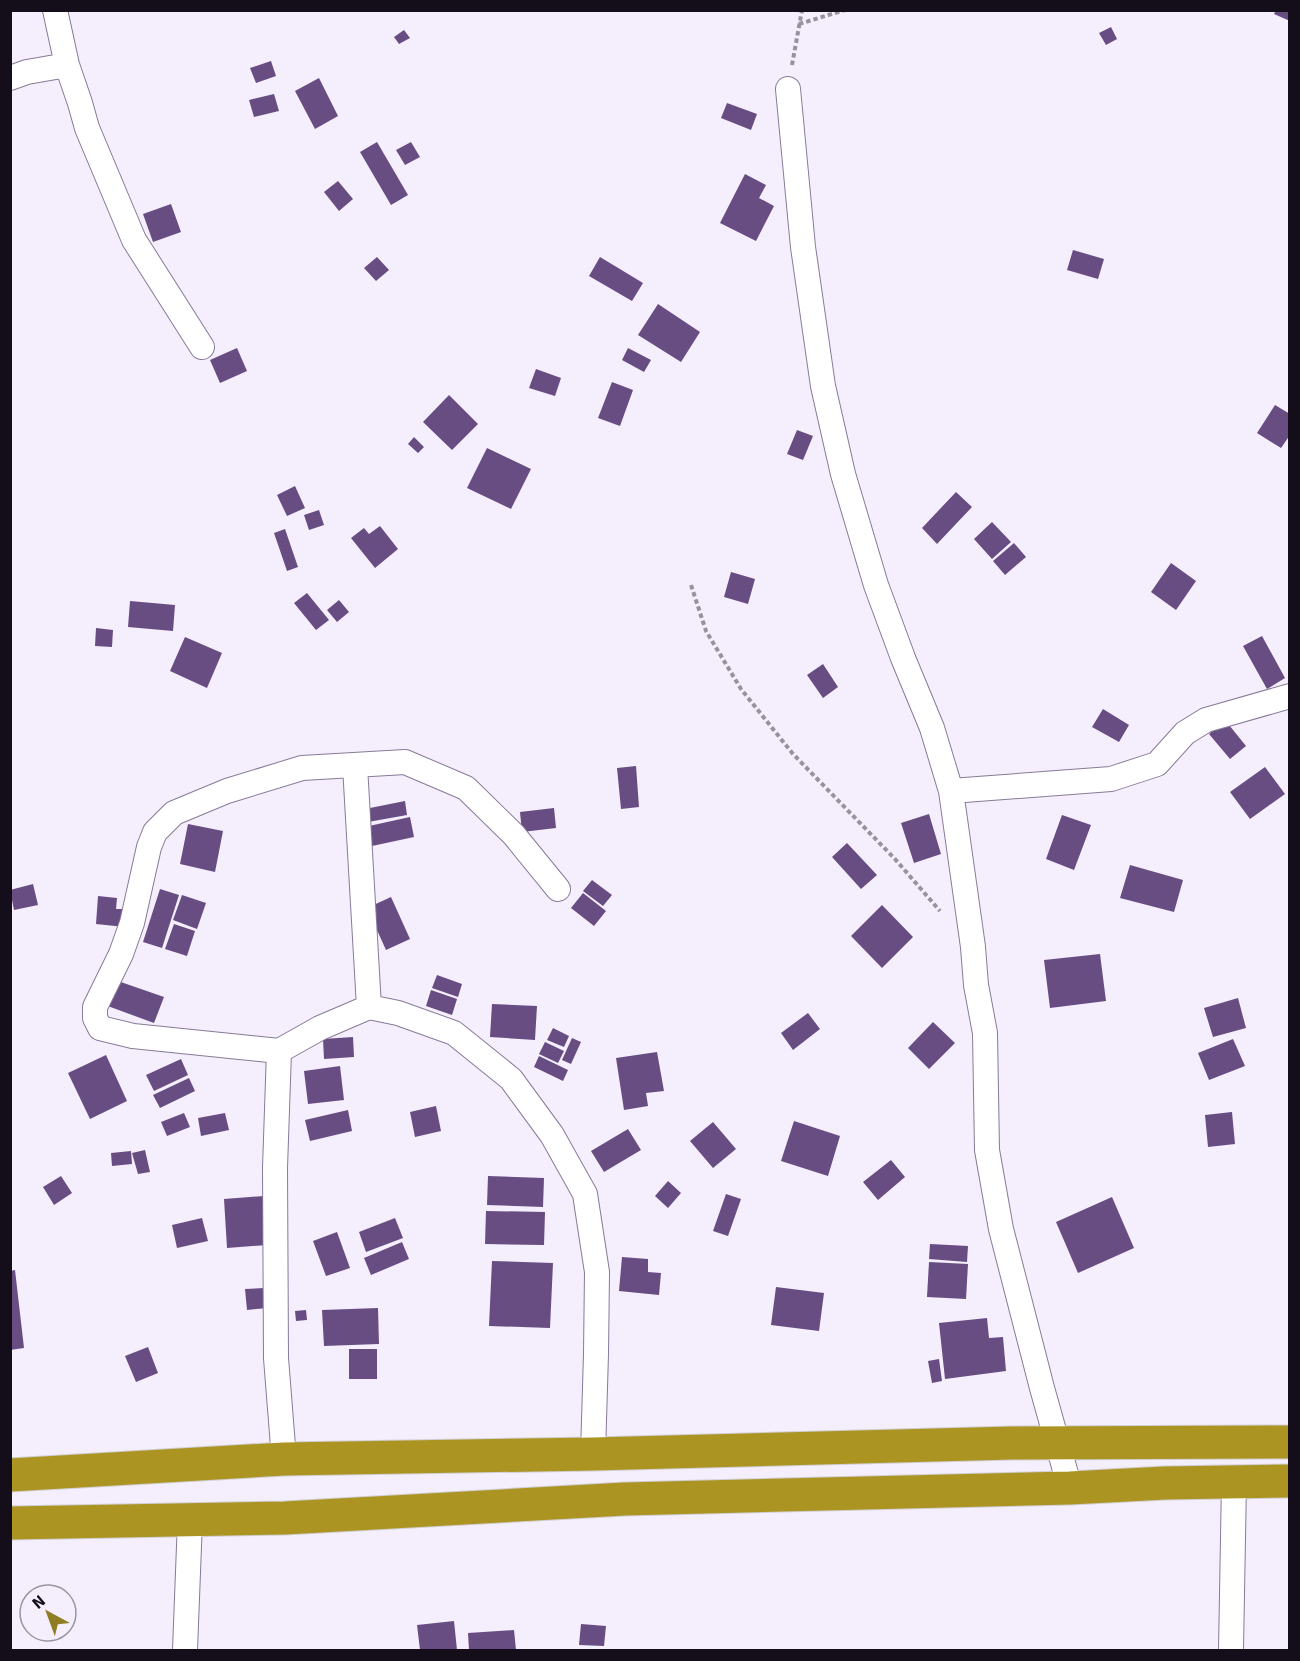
<svg xmlns="http://www.w3.org/2000/svg" width="1300" height="1661" viewBox="0 0 1300 1661" font-family="Signika,sans-serif">
	<rect width="100%" height="100%" fill="#f5eefc"/>
	<path fill="#684d83" d="M1276,10H1290V21L1274,14Z
		M1111,27L1117,39L1106,45L1099,33Z
		M404,30L410,38L399,44L394,37Z
		M271,61L276,76L256,83L250,68Z
		M319,78L338,116L315,129L295,91Z
		M274,94L279,111L254,117L249,100Z
		M727,103L757,114L751,130L721,118Z
		M377,142L408,195L391,205L360,152Z
		M411,142L420,157L405,165L396,150Z
		M745,174L766,185L759,198L774,206L756,241L720,223Z
		M338,181L353,199L339,211L324,192Z
		M171,204L181,232L153,242L143,214Z
		M1073,250L1104,259L1098,279L1067,270Z
		M377,257L389,270L376,281L364,268Z
		M600,257L643,283L632,301L589,276Z
		M658,304L700,332L681,362L638,335Z
		M237,348L247,371L220,383L210,360Z
		M628,348L651,360L644,372L622,360Z
		M536,369L561,378L555,396L529,388Z
		M612,382L633,390L620,426L598,418Z
		M449,395L478,424L452,450L423,422Z
		M1275,405L1290,414V435L1281,448L1257,433Z
		M797,430L813,436L803,460L787,454Z
		M414,437L424,447L418,453L408,444Z
		M487,448L531,469L511,509L467,488Z
		M295,486L305,508L287,516L277,495Z
		M956,492L972,507L937,544L922,528Z
		M319,510L324,525L309,530L304,515Z
		M992,522L1011,542L992,559L974,539Z
		M380,526L398,549L375,568L351,538L364,528L369,534Z
		M285,529L298,567L287,571L274,533Z
		M1014,543L1026,557L1005,575L993,561Z
		M1171,563L1196,581L1176,610L1151,592Z
		M731,572L755,579L748,604L724,597Z
		M307,593L329,620L316,630L294,603Z
		M339,600L349,612L337,622L327,610Z
		M130,601L175,605L173,631L128,627Z
		M96,628L113,630L112,647L95,646Z
		M1262,636L1285,678L1267,689L1243,646Z
		M185,637L222,653L207,688L170,671Z
		M823,664L838,687L823,698L807,675Z
		M1103,709L1129,725L1119,742L1092,727Z
		M1225,720L1246,746L1230,759L1209,734Z
		M636,766L639,807L621,809L617,768Z
		M1265,767L1285,794L1250,819L1230,792Z
		M405,801L407,815L368,822L365,809Z
		M554,808L556,828L522,832L520,812Z
		M929,814L941,854L914,863L901,823Z
		M1062,815L1091,825L1074,870L1046,859Z
		M410,817L414,837L372,846L369,826Z
		M188,824L223,831L215,872L180,864Z
		M847,843L877,875L861,889L832,857Z
		M1130,865L1183,880L1174,912L1120,898Z
		M592,880L612,895L603,906L583,891Z
		M33,884L38,905L14,910L10,890Z
		M160,889L179,895L162,948L143,942Z
		M583,893L606,911L594,926L571,908Z
		M182,895L206,903L197,929L173,920Z
		M98,896L117,898L116,909H127L125,927L96,924Z
		M391,897L410,939L386,950L367,908Z
		M882,905L913,937L882,968L851,936Z
		M174,924L195,931L187,956L165,949Z
		M1100,954L1106,1001L1050,1008L1044,960Z
		M437,975L462,984L458,997L432,988Z
		M115,980L164,997L154,1023L105,1005Z
		M431,990L457,999L452,1015L426,1006Z
		M1238,998L1246,1028L1213,1037L1204,1008Z
		M492,1004L537,1006L535,1040L490,1037Z
		M808,1013L820,1029L793,1050L781,1033Z
		M933,1022L955,1043L929,1069L908,1048Z
		M553,1028L569,1036L564,1047L547,1040Z
		M353,1037L354,1057L324,1059L323,1039Z
		M572,1038L581,1042L571,1064L562,1060Z
		M1233,1039L1245,1066L1209,1080L1198,1053Z
		M545,1042L564,1051L558,1063L539,1054Z
		M657,1052L664,1091L646,1093L648,1106L624,1110L616,1058Z
		M106,1055L127,1101L90,1119L68,1073Z
		M539,1056L568,1070L563,1081L534,1067Z
		M181,1059L188,1075L154,1091L146,1075Z
		M340,1066L344,1100L308,1104L304,1071Z
		M189,1078L195,1091L160,1108L153,1095Z
		M436,1106L441,1131L415,1137L410,1112Z
		M348,1110L352,1131L310,1141L305,1120Z
		M1232,1112L1235,1144L1208,1147L1205,1115Z
		M184,1113L190,1127L167,1136L161,1122Z
		M225,1113L229,1130L201,1136L198,1118Z
		M794,1121L840,1136L828,1176L781,1161Z
		M713,1122L736,1149L713,1168L690,1141Z
		M628,1129L641,1150L604,1172L591,1151Z
		M145,1150L150,1172L138,1174L132,1153Z
		M131,1151L132,1164L112,1166L111,1153Z
		M891,1160L905,1177L878,1200L863,1182Z
		M61,1176L72,1193L54,1205L43,1187Z
		M488,1176L544,1178L543,1207L487,1205Z
		M668,1181L681,1193L668,1208L655,1196Z
		M726,1194L741,1199L728,1236L713,1231Z
		M264,1196L267,1245L227,1248L224,1199Z
		M1112,1197L1134,1248L1078,1273L1056,1222Z
		M486,1211L545,1212L544,1245L485,1244Z
		M202,1218L208,1241L177,1248L172,1225Z
		M395,1218L403,1238L366,1252L359,1232Z
		M337,1232L350,1268L326,1276L313,1241Z
		M402,1242L409,1259L371,1275L364,1258Z
		M930,1244L968,1246L967,1262L929,1259Z
		M622,1257L648,1259V1272L661,1273L659,1295L619,1291Z
		M492,1261L553,1263L550,1328L489,1326Z
		M929,1262L968,1264L966,1299L927,1297Z
		M15,1270L24,1348L10,1350V1271Z
		M776,1287L824,1293L819,1331L771,1325Z
		M265,1288L267,1308L247,1310L245,1289Z
		M378,1308L379,1344L324,1346L322,1310Z
		M306,1310L307,1320L296,1321L295,1311Z
		M987,1318L989,1338L1003,1337L1006,1371L945,1379L939,1323Z
		M148,1347L158,1373L136,1382L125,1356Z
		M349,1349H377V1379H349Z
		M939,1359L942,1381L932,1383L928,1361Z
		M454,1621L457,1650H420L417,1625Z
		M581,1624L606,1626L604,1646L579,1645Z
		M514,1630L516,1650H469L468,1633Z"/>
	<g fill="none" stroke-linecap="round" stroke-linejoin="round">
		<defs>
			<path id="street" d="M55,10L67,65L80,103L87,128L134,240L202,347
				M10,78L27,72L67,65
				M788,89L803,247L823,386L843,474L876,585L903,658L932,728L951,791L973,947L976,985L985,1033L987,1150L1001,1229L1042,1388L1070,1488
				M951,791L1111,779L1157,764L1185,733L1206,720L1290,696
				M369,1007L398,1013L454,1033L511,1079L552,1135L585,1194L597,1272L596,1354L593,1454
				M279,1051L133,1036L100,1028L95,1018V1007L121,954L132,923L149,847L155,832L174,813L227,791L302,768L405,762L466,788L514,835L558,889
				M284,1459L276,1358L275,1168L279,1051L320,1028L369,1007L355,766
				M185,1650L190,1520
				M1231,1650L1234,1482"/>
			<path id="highway" d="M10,1475L284,1459L593,1454L1012,1443L1290,1442
				M10,1523L285,1518L625,1499L1070,1488L1165,1483L1290,1481"/>
		</defs>
		<use href="#street" stroke="#887a98" stroke-width="26"/>
		<use href="#highway" stroke="#d0cfd1" stroke-width="35"/>
		<path stroke="#98929f" stroke-width="4" stroke-dasharray="4.5 3" stroke-linecap="butt" d="M799,24L845,10
			M792,65L802,10
			M691,585L706,631L741,689L793,754L895,859L940,911"/>
		<use href="#street" stroke="#fff" stroke-width="24"/>
		<use href="#highway" stroke="#ab9422" stroke-width="33"/>
	</g>
	<rect width="1300" height="1661" fill="none" stroke="#130e19" stroke-width="24"/>
	<g transform="translate(48 1613) rotate(319)"><circle r="28" fill="#f5eefc" stroke="#9b94a1" stroke-width="1.5"/>
	<path d="M0-4.5L10 22L0 15L-10 22Z" fill="#907e24"/>
	<text y="-9" font-size="16" font-weight="bold" text-anchor="middle" fill="#130e19">N</text>
	</g>
</svg>
